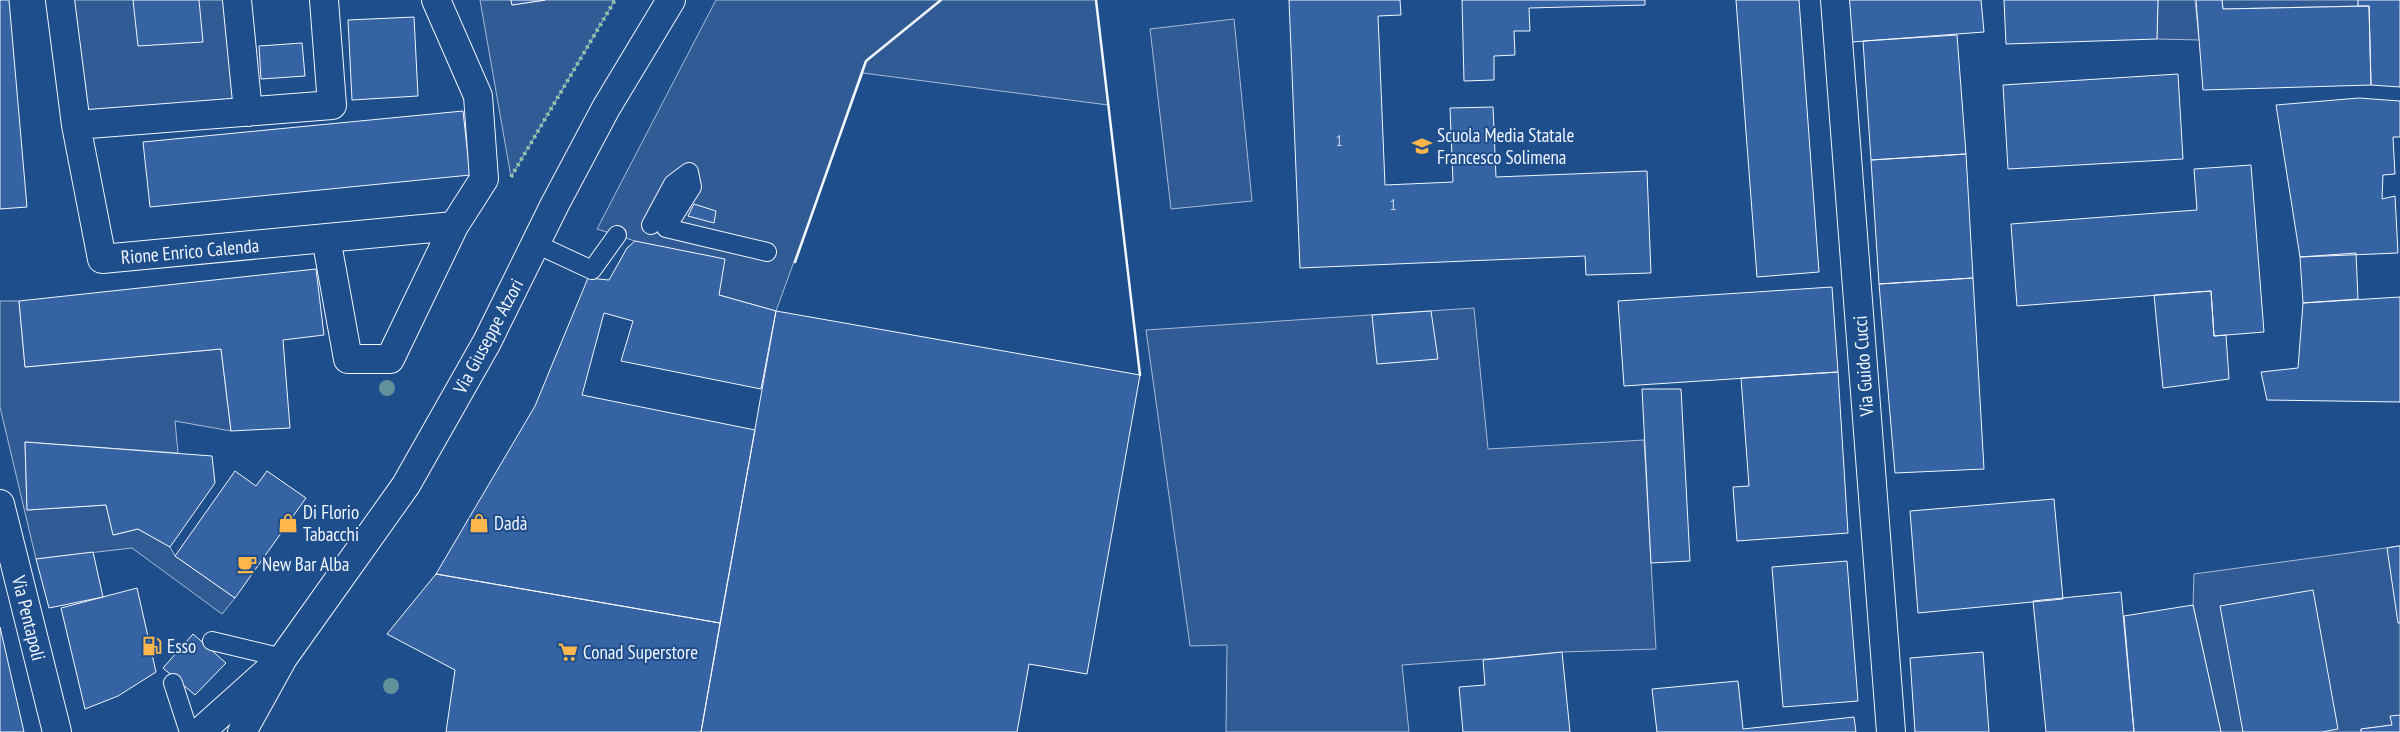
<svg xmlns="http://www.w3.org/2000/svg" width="2400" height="732" viewBox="0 0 2400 732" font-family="'PT Sans Narrow',sans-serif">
	<rect width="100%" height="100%" fill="#1f4e8c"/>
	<path fill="#305b95" stroke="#a8bbd7" d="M60,0H237L248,112L76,125Z
		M480,0H511L512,5L546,0H615L511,177Z
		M716,0H1096L1108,105L863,73L776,311L719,295L635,241L597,229Z
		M2158,0H2195L2199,40L2157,39Z
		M2222,0H2358V6L2223,9Z
		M1234,19L1252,201L1171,209L1150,29Z
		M0,301H19L25,367L221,349L231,431L175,421L178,453L25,442L27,510L106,505L114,535L138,529L170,547L175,556L235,598L222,614L132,548L36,559L0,407Z
		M1474,308L1488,449L1644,440L1656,649L1562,652L1499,658L1402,665L1409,732H1226L1227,645L1190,646L1146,330Z
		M2400,546V715L2392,725L2361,729V732H2221L2193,605L2194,574Z"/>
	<path fill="#3563a3" stroke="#f2f6ff" d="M0,0H9L27,207L0,209Z
		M133,0H199L203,42L138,46Z
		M511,0H545L512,5Z
		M1289,0H1400L1401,15L1378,16L1385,185L1453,182L1450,108L1493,107L1496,177L1647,171L1651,273L1586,275L1585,256L1300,268Z
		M1462,0H1645V5L1529,8L1530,31H1514L1515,55L1494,56V80L1464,81Z
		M1736,0H1799L1819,272L1757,277Z
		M1849,0H1981L1984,32L1852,42Z
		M2004,0H2158L2157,39L2006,44Z
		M2196,0H2222L2223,9L2369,6L2371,85L2203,90Z
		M2358,0H2400V87L2371,85L2369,6H2358Z
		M414,17L418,96L352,100L348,20Z
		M1957,35L1966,154L1871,160L1863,41Z
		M302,43L305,76L261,79L259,46Z
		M2178,74L2183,159L2008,169L2003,85Z
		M2359,98L2400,101V137H2393L2395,174L2383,175L2382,199L2395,196L2398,253L2300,257L2276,105Z
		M463,111L470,175L150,207L143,142Z
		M1966,154L1973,278L1879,284L1871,160Z
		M2251,165L2264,332L2214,336L2211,291L2017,306L2011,224L2197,210L2194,169Z
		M694,204L716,211L714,223L688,216Z
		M635,241L725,259L719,295L776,311L761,389L621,361L633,321L604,313L582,395L755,430L720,623L436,574L535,406L588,278L609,280L627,248Z
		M2356,253L2358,299L2303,303L2300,257Z
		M316,269L324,335L283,340L290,428L231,431L221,349L25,367L19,301Z
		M1973,278L1984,469L1895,473L1879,284Z
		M1832,287L1838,372L1624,386L1618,301Z
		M2211,291L2214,336L2226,335L2229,379L2163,388L2154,295Z
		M2400,297V402L2267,400L2261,372L2298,368L2303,303Z
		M776,311L1140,375L1087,674L1029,664L1017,732H701Z
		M1431,311L1438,359L1377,364L1372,315Z
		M1838,372L1848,533L1737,541L1733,487L1749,486L1741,378Z
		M1642,389H1681L1690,561L1651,563Z
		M25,442L212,456L215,483L170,547L138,529L113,535L106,505L27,510Z
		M235,471L256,486L267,471L306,498L235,598L175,556Z
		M2054,499L2063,599L1918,613L1910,511Z
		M2398,546H2400V623H2398L2387,548Z
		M93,552L103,597L49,608L36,559Z
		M1847,561L1858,701L1783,707L1772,567Z
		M436,574L720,623L701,732H446L455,670L387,634Z
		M137,588L156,672L118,696L85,709L61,608Z
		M2313,590L2338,729L2322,732H2243L2220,606Z
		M2121,592L2134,732H2046L2033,601Z
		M2193,605L2221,732H2134L2124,616Z
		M0,627L24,732H0Z
		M193,634L226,663L195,695L163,668Z
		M1562,652L1570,732H1463L1459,687L1485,685L1483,660Z
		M1983,652L1989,732H1915L1910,658Z
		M1738,681L1743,729L1854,717L1856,732H1657L1652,689Z
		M2400,715V732H2361V729L2392,725L2390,716Z"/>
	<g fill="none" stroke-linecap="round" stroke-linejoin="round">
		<defs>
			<path id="lane" d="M651,225L673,184L689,172L692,187L666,228L767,252
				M536,244L592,270L617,235
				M212,641L283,658
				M173,683L189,732"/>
			<path id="street" d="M60,0L76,125L102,259L454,226L484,179L478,96L436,0
				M237,0L248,112
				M1835,0L1891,732
				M76,125L332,105L324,0
				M326,238L348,359H390L454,226
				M0,504L57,732"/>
			<path id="primary" d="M200,732L267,672
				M242,732L283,658L406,485L487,342L555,204L606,108L671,0"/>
		</defs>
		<use href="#lane" stroke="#f2f6ff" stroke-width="20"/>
		<use href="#street" stroke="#f2f6ff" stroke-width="30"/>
		<use href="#primary" stroke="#f2f6ff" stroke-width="30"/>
		<use href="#lane" stroke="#1f4e8c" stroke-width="18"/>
		<use href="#street" stroke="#1f4e8c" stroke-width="28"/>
		<use href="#primary" stroke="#1f4e8c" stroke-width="28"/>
		<path stroke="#97c8a6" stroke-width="4" stroke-dasharray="2.5 4" stroke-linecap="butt" d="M511,177L615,0"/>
		<path stroke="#f2f6ff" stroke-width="2.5" d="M1096,0L1140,375
			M795,262L866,61L941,0"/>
	</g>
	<g fill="#61919a">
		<circle cx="387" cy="388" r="8"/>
		<circle cx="391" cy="686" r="8"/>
	</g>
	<defs>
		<symbol id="school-bare" viewBox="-9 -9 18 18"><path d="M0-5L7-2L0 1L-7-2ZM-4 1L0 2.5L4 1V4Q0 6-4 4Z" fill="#ffb74d" stroke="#1f4e8c" stroke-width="2.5" paint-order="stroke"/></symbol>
		<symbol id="shop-bare" viewBox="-9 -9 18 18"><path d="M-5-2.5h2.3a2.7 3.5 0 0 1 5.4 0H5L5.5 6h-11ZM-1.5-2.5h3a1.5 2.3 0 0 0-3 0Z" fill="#ffb74d" stroke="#1f4e8c" stroke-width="2.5" paint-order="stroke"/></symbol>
		<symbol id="cafe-bare" viewBox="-9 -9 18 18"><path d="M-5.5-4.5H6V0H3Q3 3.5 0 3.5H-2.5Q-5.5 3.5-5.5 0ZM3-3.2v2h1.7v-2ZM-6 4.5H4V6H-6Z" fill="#ffb74d" stroke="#1f4e8c" stroke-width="2.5" paint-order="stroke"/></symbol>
		<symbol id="fuel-bare" viewBox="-9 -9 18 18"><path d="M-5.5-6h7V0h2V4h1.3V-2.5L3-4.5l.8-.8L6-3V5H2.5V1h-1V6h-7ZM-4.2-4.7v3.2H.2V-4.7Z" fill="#ffb74d" stroke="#1f4e8c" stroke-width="2.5" paint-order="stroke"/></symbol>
		<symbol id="supermarket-bare" viewBox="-9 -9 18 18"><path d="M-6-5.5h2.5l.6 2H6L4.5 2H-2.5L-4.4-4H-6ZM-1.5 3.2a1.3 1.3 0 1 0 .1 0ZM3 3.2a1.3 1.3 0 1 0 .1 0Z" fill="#ffb74d" stroke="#1f4e8c" stroke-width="2.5" paint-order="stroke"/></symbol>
	</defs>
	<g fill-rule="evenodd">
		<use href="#school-bare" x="1408" y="132" width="28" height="28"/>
		<use href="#shop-bare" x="274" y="509" width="28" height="28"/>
		<use href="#shop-bare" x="465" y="509" width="28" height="28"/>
		<use href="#cafe-bare" x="233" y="550" width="28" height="28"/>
		<use href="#fuel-bare" x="138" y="632" width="28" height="28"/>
		<use href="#supermarket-bare" x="554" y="638" width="28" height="28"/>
	</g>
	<g text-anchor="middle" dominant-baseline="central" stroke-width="4" stroke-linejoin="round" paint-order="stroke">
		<g font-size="16" fill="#c3d1e8">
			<text x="1339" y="140">1</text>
			<text x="1393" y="204">1</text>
		</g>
		<g font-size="19" fill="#f2f6ff" stroke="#1f4e8c" text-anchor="start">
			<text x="1437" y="135">Scuola Media Statale<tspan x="1437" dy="22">Francesco Solimena</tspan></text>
			<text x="303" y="512">Di Florio<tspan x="303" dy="22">Tabacchi</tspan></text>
			<text x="494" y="523">Dadà</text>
			<text x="262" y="564">New Bar Alba</text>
			<text x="167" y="646">Esso</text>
			<text x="583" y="652">Conad Superstore</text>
		</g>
		<g font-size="19" fill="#f2f6ff" stroke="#1f4e8c">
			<text transform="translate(190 251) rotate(-5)">Rione Enrico Calenda</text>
			<text transform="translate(488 336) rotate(-62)">Via Giuseppe Atzori</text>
			<text transform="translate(1863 366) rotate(-94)">Via Guido Cucci</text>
			<text transform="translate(29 618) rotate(76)">Via Pentapoli</text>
		</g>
	</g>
</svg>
